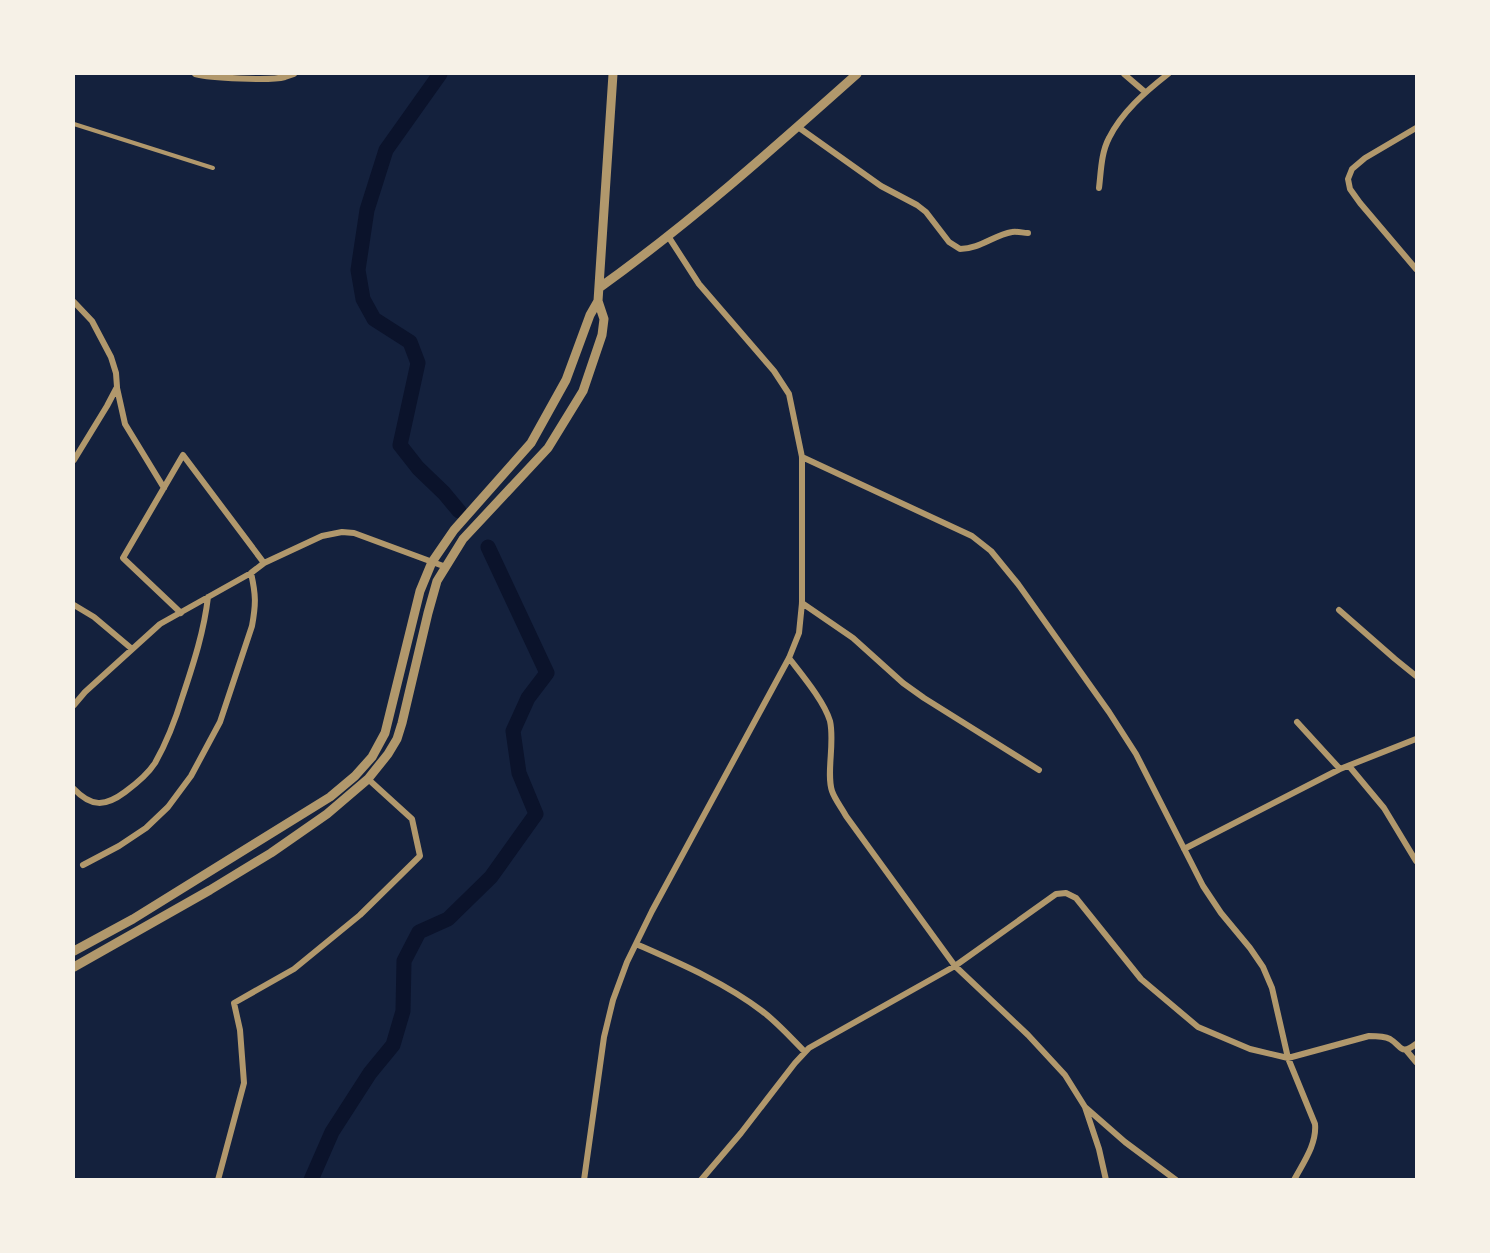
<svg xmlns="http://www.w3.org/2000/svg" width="1490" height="1253" viewBox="0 0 1490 1253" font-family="Mulish,sans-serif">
	<rect width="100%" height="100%" fill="#14213d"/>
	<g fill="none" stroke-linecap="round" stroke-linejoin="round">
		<path stroke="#0b132b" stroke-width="15" d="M440,74L386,150L367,210L358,270L363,299L374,319L410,342L418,363L400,445L418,468L444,493L459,511
			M311,1180L332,1132L370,1073L393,1045L403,1011L404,961L419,932L448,919L491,877L536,814L519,773L513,731L528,698L547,673L488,547"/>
		<path stroke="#b1986c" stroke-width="4" d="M74,124L213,168"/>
		<path stroke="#b1986c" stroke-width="6" d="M195,74C210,78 270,81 285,77C288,76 291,75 294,74
			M1124,74L1145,92
			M798,127L881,186L917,205L926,212L949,242L960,249C980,249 994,235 1012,232C1017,231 1023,233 1028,233
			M1416,128L1365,158L1352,169L1348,179L1350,189L1360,203L1416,269
			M1099,188C1101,172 1101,153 1109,138C1122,112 1145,92 1168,74
			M74,302L92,321L111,357L116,373L117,387L107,406L74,460
			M117,388L125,424L164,488
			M802,457L972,536L991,551L1018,584L1109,712L1136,754L1203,886L1221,913L1250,948L1263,967L1272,988L1288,1058L1315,1124C1317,1144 1303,1163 1294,1180
			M802,603L853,638L903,683L924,698L1039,770
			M74,605L94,617L132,649
			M1339,610L1395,659L1416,676
			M181,613L123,558L183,455L264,563
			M789,658C802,675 824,701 830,721C835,743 826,773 832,791C835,800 842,808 846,816L955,966L1028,1035L1065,1075L1085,1107L1099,1149L1106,1180
			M74,705L85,692L160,624L251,573L264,563L322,536L342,532L354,533L446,567
			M1297,722L1340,769
			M1349,766L1384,808L1416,861
			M74,789C91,807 105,807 125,792C136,784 148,774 155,763C167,742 176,718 183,695C194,662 204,631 208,597
			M1184,849L1340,769L1416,739
			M83,865L119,846L146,828L168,807L191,776L220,722L252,626C256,604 256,595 251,573
			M636,944C679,963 724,982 762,1011C778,1023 791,1038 805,1052
			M1406,1050L1416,1062
			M1085,1107L1125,1142L1176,1180
			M218,1180L244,1083L240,1030L234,1003L294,969L360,915L420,856L412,819L368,779
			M584,1180L604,1037L613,1000L627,962L652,911L789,658L799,633L802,603V457L789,394L774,371L699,284L668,236
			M701,1180L741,1133L795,1063L809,1048L955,966L1056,894L1066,893L1076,898L1141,979L1198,1027L1250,1049L1288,1058L1369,1036C1375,1036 1384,1036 1390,1039C1402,1046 1400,1056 1416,1044"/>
		<path stroke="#b1986c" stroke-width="9" d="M599,288C690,223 774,148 857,74
			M74,951L133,919L330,797L355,776L372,757L385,733L420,591L432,562L454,530L531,443L566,380L590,315L598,301
			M74,967L210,890L271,853L327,814L368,779L388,754L397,739L402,723L428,613L437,581L463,539L548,448L583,391L602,335L604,319L598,301L613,74"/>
	</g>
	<rect width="1490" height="1253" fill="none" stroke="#f6f1e7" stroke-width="150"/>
</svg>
